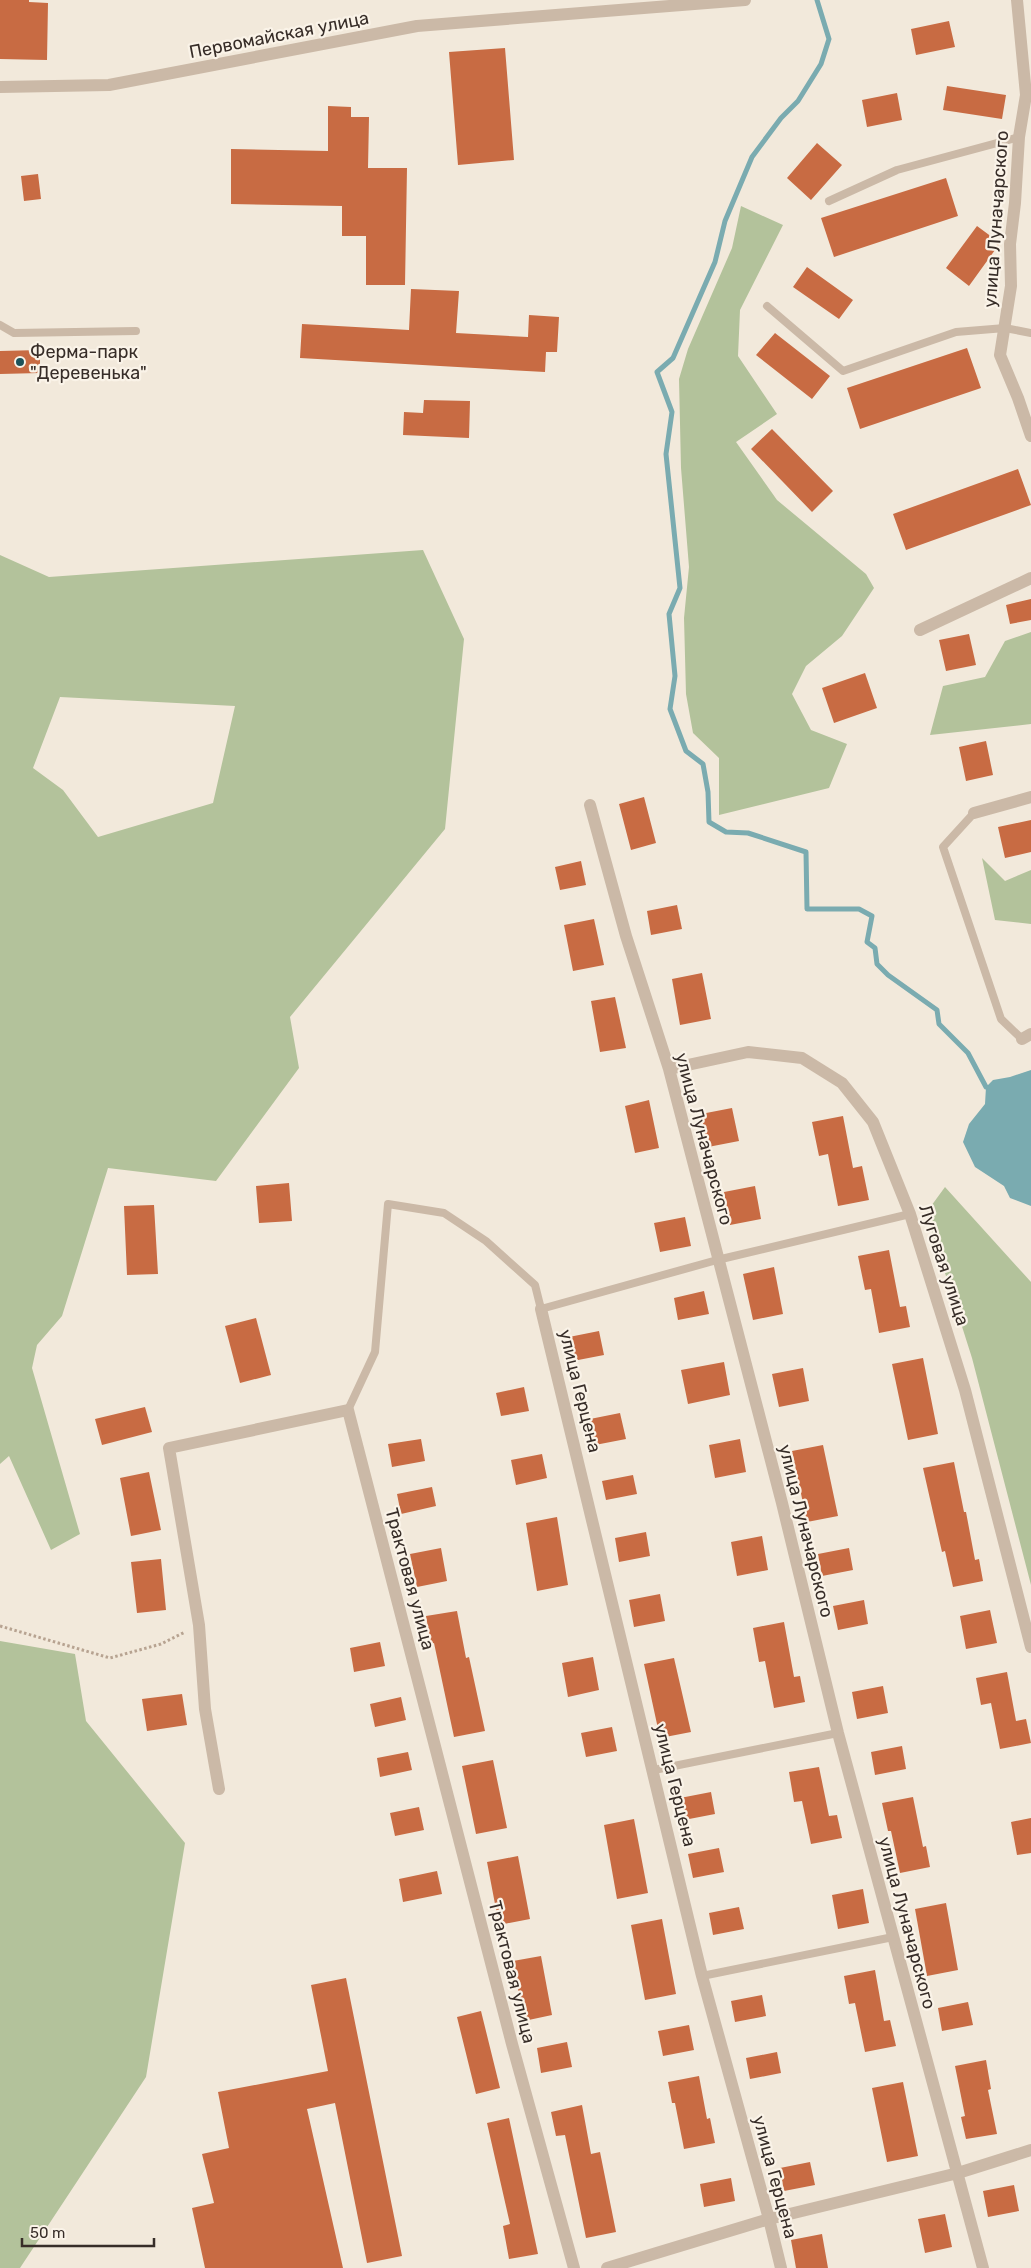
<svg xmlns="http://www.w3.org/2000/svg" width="1031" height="2268" viewBox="0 0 1031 2268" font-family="Rubik,sans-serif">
	<rect width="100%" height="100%" fill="#f2e9db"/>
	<path fill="#b3c29b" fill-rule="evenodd" d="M741,206L783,225L740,310L738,356L777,414L736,442L777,500L866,574L874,588L842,636L806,666L792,694L811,730L847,744L829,788L719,815V758L693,733L686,694L684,618L689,567L681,468L679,379L688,349L732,248Z
		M423,550L464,639L445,829L290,1017L299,1068L216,1181L108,1168L62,1316L37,1345L32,1368L80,1534L51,1550L9,1456L0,1464V555L49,577ZM60,697L235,706L213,803L98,837L63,790L33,768Z
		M1031,632V724L930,735L943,686L985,677L1005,641Z
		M982,858L1005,881L1031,870V924L995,920Z
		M945,1187L1031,1282V1585L972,1358L926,1213Z
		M0,1641L75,1654L86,1721L185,1843L146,2077L20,2268H0Z"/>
	<path fill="#7aabb0" d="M1031,1070V1206L1010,1198L1004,1186L975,1167L963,1142L969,1124L985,1104L986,1087L993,1080L1010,1077Z"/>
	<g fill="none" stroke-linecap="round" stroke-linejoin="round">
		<path stroke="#7aabb0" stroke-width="5" d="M817,0L829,39L821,64L798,101L781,118L752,157L725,221L715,262L673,358L657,372L672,412L666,454L680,588L669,614L675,676L670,709L686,751L703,764L708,792L709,822L726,832L748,833L806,852L807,909H859L872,916L867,942L875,948L877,964L888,975L937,1010L939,1024L968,1053L986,1087"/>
	</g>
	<path fill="#c86b43" d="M0,0H29V2L48,3L47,60L0,59Z
		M949,21L955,47L916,55L911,29Z
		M505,48L514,160L458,165L449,52Z
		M947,86L1006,95L1002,119L943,110Z
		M897,93L902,120L867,127L862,100Z
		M328,106L351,107V117H369L368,168H407L405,285H366V236H342V206L231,204V149L328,151Z
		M817,143L842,165L811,200L787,178Z
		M38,174L41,199L24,201L21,176Z
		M946,178L958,216L834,257L821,218Z
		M977,226L1000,243L969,286L946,268Z
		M807,267L853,300L839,319L793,287Z
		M411,289L459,291L456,333L528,337L529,315L559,317L557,352H546L545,372L300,358L302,324L409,330Z
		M775,333L830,376L812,399L756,355Z
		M967,348L981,388L860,429L847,388Z
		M40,350V373L0,374V351Z
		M424,400L470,401L469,438L403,435L404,412L423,413Z
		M772,429L833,491L812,512L751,449Z
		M1018,469L1031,505L906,550L893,514Z
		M1031,599V620L1010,624L1006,605Z
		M969,634L976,665L946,671L939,640Z
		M865,673L877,708L834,723L822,688Z
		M986,741L993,775L966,781L959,747Z
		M644,797L656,843L631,850L619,804Z
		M1031,820V852L1005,858L998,827Z
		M581,861L586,885L560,890L555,867Z
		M677,905L682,929L651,935L647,911Z
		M594,919L604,965L573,971L564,925Z
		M702,973L711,1019L680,1025L672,979Z
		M615,997L626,1048L600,1052L591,1001Z
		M649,1100L659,1148L635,1153L625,1106Z
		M732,1108L739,1141L708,1147L701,1114Z
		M843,1116L853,1168L862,1166L869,1200L838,1206L828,1154L819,1156L812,1122Z
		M289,1183L292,1221L259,1223L256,1186Z
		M755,1186L761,1219L730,1225L724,1192Z
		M154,1205L158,1274L127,1275L124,1206Z
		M685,1217L691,1246L660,1252L654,1223Z
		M889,1250L900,1307L906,1306L910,1327L879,1333L871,1289L865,1290L858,1256Z
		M774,1267L783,1314L753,1320L743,1274Z
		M704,1291L709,1314L678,1320L674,1298Z
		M256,1318L271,1375L240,1383L225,1326Z
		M599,1331L604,1355L573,1361L569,1337Z
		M923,1358L938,1434L908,1440L892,1364Z
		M724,1362L730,1395L688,1404L681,1370Z
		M803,1368L809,1401L779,1407L772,1374Z
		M524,1387L529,1411L501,1416L496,1393Z
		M145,1407L152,1432L102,1445L95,1419Z
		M620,1413L626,1439L595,1445L590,1419Z
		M421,1439L425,1461L392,1467L388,1444Z
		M740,1439L746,1472L715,1478L709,1445Z
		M823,1445L838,1516L807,1522L792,1451Z
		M542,1454L547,1478L516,1485L511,1460Z
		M954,1462L964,1512H966L975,1560L979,1559L983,1581L953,1587L945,1551L942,1552L923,1468Z
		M149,1472L161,1530L131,1536L120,1478Z
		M633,1475L637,1494L606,1500L602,1481Z
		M432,1487L436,1506L401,1514L397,1494Z
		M557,1517L568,1585L537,1591L526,1523Z
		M646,1532L650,1556L619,1562L615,1538Z
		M762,1536L768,1570L737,1576L731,1542Z
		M441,1548L447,1581L417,1587L410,1554Z
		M849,1548L853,1570L822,1576L818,1554Z
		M161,1559L166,1610L137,1613L131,1562Z
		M660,1594L665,1621L634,1627L629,1600Z
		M864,1600L868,1624L838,1630L833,1606Z
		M990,1610L997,1643L966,1649L960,1616Z
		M457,1611L466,1658L469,1657L485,1731L454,1737L434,1643L431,1644L426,1616Z
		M784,1622L794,1677L800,1676L805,1702L774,1708L765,1661L759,1662L753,1628Z
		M380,1642L385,1666L354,1672L350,1648Z
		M593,1657L599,1690L568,1697L562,1663Z
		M674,1658L691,1732L660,1738L644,1664Z
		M1007,1672L1016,1721L1026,1719L1031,1743L1000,1749L991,1703L981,1705L976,1678Z
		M883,1686L888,1713L857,1719L852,1692Z
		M182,1694L187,1725L147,1731L142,1699Z
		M401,1697L406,1720L375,1727L370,1704Z
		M612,1727L617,1751L586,1757L581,1733Z
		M902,1746L906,1769L875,1775L871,1752Z
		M408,1752L412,1770L380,1777L377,1758Z
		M493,1760L507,1828L476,1834L462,1766Z
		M819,1767L829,1816L837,1815L842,1838L811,1844L802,1801L794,1802L789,1772Z
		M711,1792L715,1814L684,1820L680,1798Z
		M913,1797L923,1847L926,1846L930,1867L900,1873L891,1831H888L882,1803Z
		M419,1807L424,1830L395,1836L390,1813Z
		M1031,1818V1853L1017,1855L1011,1822Z
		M634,1819L648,1893L617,1899L604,1825Z
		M719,1848L724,1872L693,1878L688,1854Z
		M518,1856L530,1919L499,1925L487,1862Z
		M437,1871L442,1894L403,1902L399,1879Z
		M863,1889L869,1923L838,1929L832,1895Z
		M946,1903L958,1970L927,1976L915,1909Z
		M739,1907L744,1929L713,1935L709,1913Z
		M662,1919L676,1994L645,2000L631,1925Z
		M541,1956L552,2015L524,2021L513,1961Z
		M875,1970L884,2021L890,2020L896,2046L865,2052L855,2003L849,2004L844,1976Z
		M346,1978L402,2256L367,2263L335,2103L307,2109L343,2268H205L192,2208L214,2203L202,2154L229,2148L218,2092L328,2071L311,1985Z
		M762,1995L766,2016L735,2022L731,2001Z
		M968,2002L973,2025L942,2031L938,2008Z
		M481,2011L500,2088L476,2094L457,2017Z
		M689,2025L694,2050L663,2056L658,2031Z
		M567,2042L572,2067L541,2073L537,2048Z
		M777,2052L781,2073L750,2079L746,2058Z
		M986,2060L991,2089L988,2090L997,2134L966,2139L961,2117L965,2116L955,2066Z
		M699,2076L707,2119L710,2118L715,2143L684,2149L675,2103H672L668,2082Z
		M903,2082L918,2156L887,2162L872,2088Z
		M582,2105L591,2154L600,2152L616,2232L586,2238L565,2135L556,2136L551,2112Z
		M509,2118L538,2254L509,2259L503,2226L510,2224L487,2123Z
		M810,2162L815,2185L784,2191L780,2168Z
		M731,2178L735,2201L704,2207L700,2184Z
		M1014,2185L1019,2211L988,2217L983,2191Z
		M945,2214L952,2247L925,2253L918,2219Z
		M822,2234L828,2268H796L791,2240Z"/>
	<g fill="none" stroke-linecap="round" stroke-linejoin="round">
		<path stroke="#b7a391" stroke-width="3" stroke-dasharray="2.5 2.5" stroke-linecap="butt" d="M0,1626L110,1658L161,1644L185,1632"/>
		<path stroke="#cbb9a7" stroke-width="8" d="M829,201L897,170L1019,137
			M767,306L843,371L956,332L1005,328L1031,333
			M0,325L14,333L136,331
			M974,813L943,847L1001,1019L1022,1039
			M348,1410L375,1352L388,1204L444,1213L486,1241L535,1285L541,1309L717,1260L910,1214
			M654,1770L838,1733
			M702,1976L893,1937"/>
		<path stroke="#cbb9a7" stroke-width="12" d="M1017,0L1026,95L1019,137L1015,203L1010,244L1011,286L1000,355L1018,398L1031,436
			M0,87L109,85L417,26L745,0
			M920,630L1031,578
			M590,805L626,936L669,1069L782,1503L838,1733L983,2268
			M974,813L1031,797
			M1022,1039L1031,1034
			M669,1069L748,1052L802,1058L842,1083L873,1122L910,1214L965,1390L1031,1647
			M541,1309L702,1976L769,2219L781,2268
			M219,1789L205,1709L199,1625L169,1448L348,1410L512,2044L574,2268
			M607,2268L769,2219L958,2173L1031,2150"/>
	</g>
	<circle fill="#1c525a" stroke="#faf3e8" stroke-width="2" cx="20" cy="362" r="5"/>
	<g text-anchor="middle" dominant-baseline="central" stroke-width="4.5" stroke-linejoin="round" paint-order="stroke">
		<g font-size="18" fill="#372d28" stroke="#faf3e8">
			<text transform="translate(279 35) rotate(-11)">Первомайская улица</text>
			<text transform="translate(996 219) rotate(-86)">улица Луначарского</text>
			<text transform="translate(704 1139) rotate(75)">улица Луначарского</text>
			<text transform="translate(944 1265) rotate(72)">Луговая улица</text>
			<text transform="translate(580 1391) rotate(76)">улица Герцена</text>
			<text transform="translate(806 1531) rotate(76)">улица Луначарского</text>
			<text transform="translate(410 1579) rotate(75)">Трактовая улица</text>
			<text transform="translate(675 1785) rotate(76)">улица Герцена</text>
			<text transform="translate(907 1923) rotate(75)">улица Луначарского</text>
			<text transform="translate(512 1972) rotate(76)">Трактовая улица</text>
			<text transform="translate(775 2177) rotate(75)">улица Герцена</text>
		</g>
		<g font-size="18" fill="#372d28" stroke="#faf3e8" text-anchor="start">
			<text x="30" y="352">Ферма-парк<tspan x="30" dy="21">"Деревенька"</tspan></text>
		</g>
	</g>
	<path d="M22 2238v8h132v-8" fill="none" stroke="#372d28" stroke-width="2.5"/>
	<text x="30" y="2238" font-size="15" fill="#372d28" stroke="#faf3e8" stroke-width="4" paint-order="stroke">50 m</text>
</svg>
